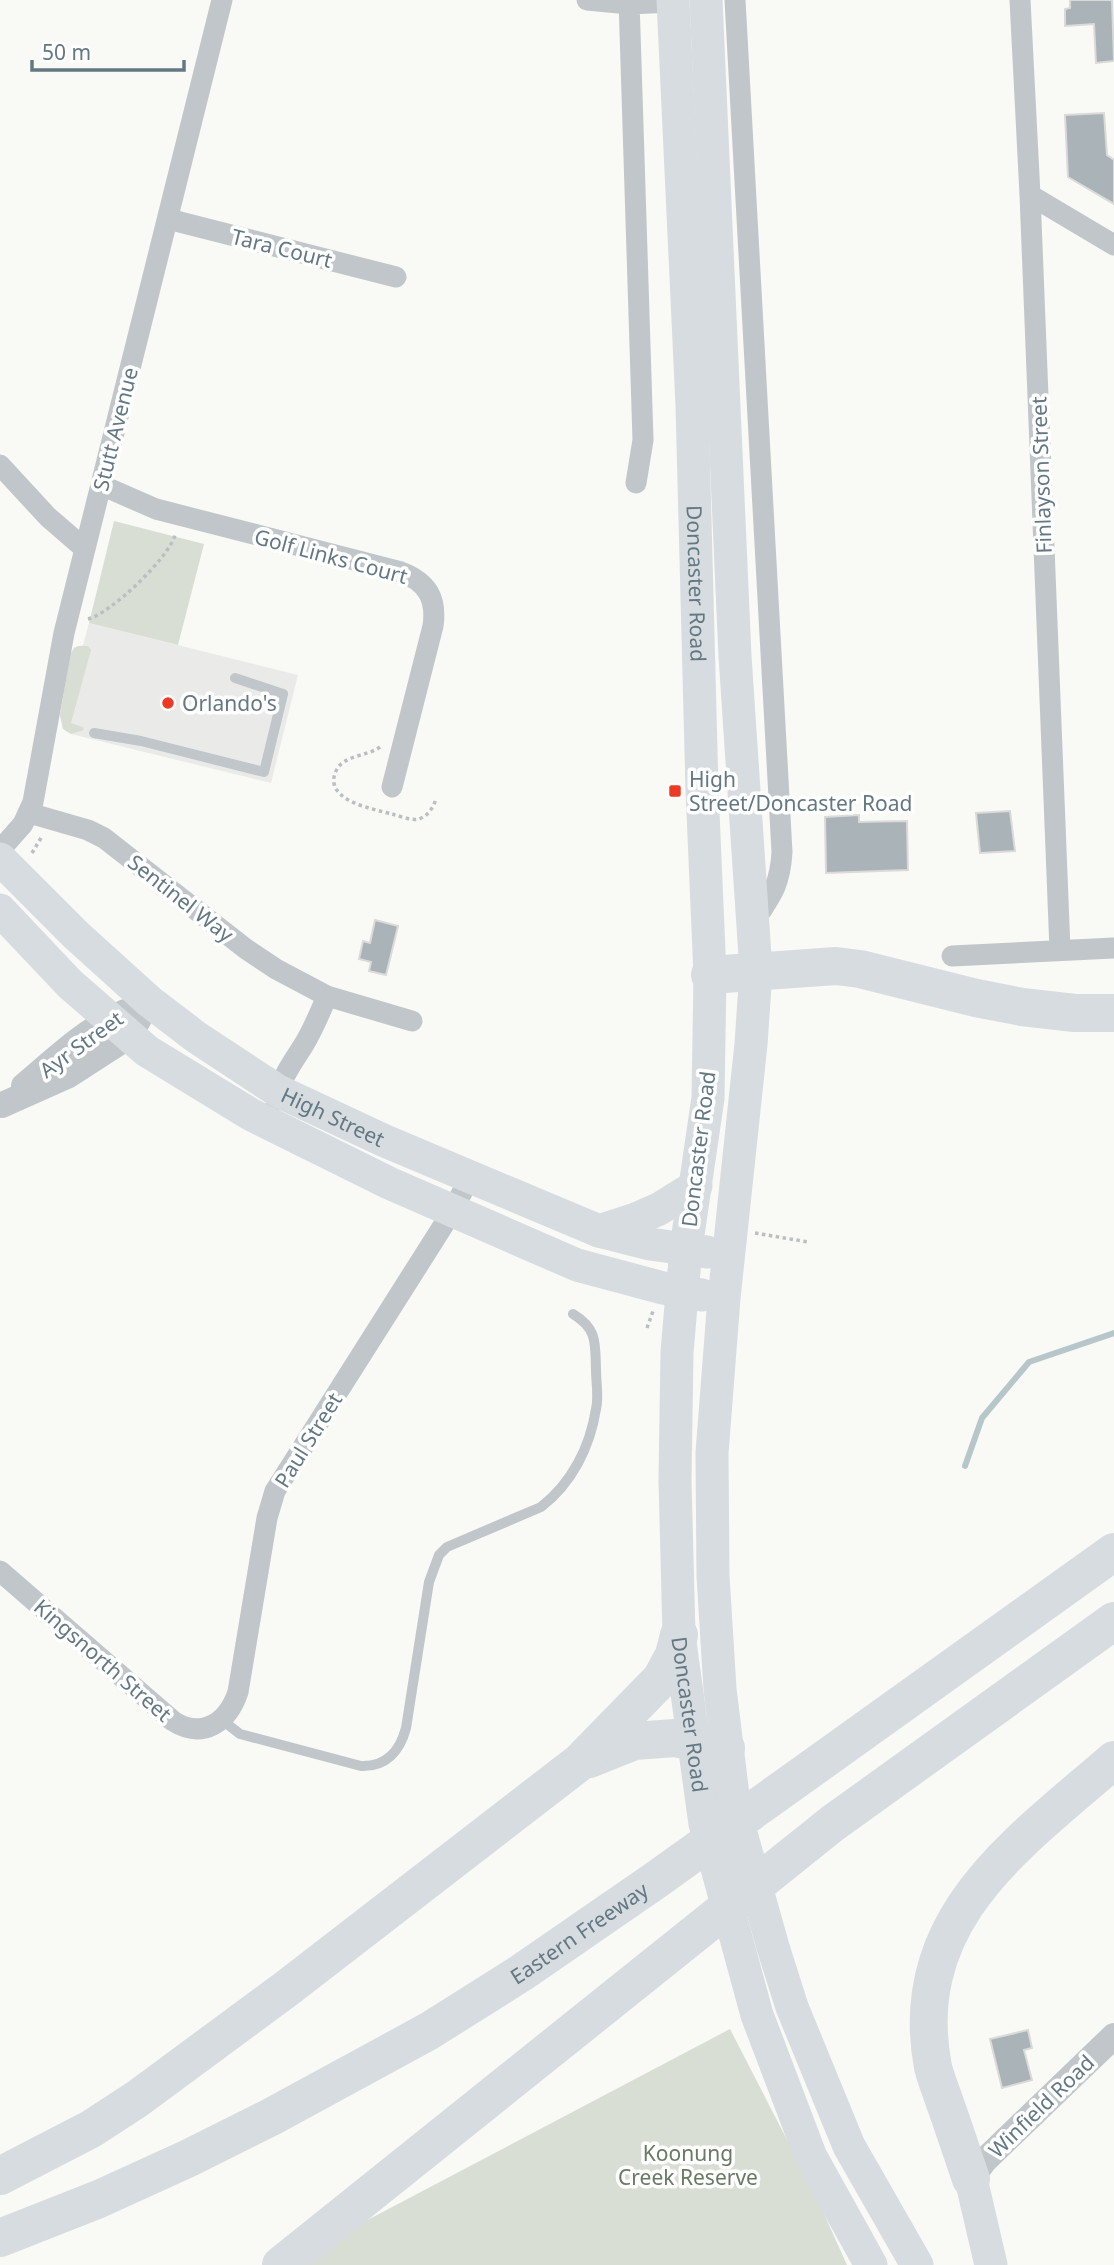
<svg xmlns="http://www.w3.org/2000/svg" width="1114" height="2265" viewBox="0 0 1114 2265" font-family="'Noto Sans',sans-serif">
	<rect width="100%" height="100%" fill="#f9f9f6"/>
	<path fill="#eaeae9" d="M89,623L298,675L271,783L71,734L63,729L60,715L74,648L83,645Z"/>
	<path fill="#d9ded5" d="M114,521L204,544L178,645L89,623Z
		M78,646H88L91,650L71,723L83,727L84,730L71,734L63,729L60,715L70,655L74,648Z
		M730,2029L816,2196L847,2265H282Z"/>
	<g fill="none" stroke-linecap="round" stroke-linejoin="round">
		<path stroke="#b7c7c9" stroke-width="6" d="M965,1466L982,1418L1029,1362L1114,1333"/>
	</g>
	<path fill="#a9b3b8" stroke="#dbdad8" stroke-width="2" d="M1070,0H1112L1114,61L1096,63L1094,24L1065,26V9L1070,8Z
		M1104,113L1107,155L1114,160V204L1068,177L1065,115Z
		M1010,811L1015,851L980,853L976,813Z
		M859,815V822L907,821L908,870L826,873L825,817Z
		M375,920L398,926L386,975L369,971L371,962L359,959L363,941L370,943Z
		M1028,2030L1032,2048L1024,2050L1032,2080L1002,2088L990,2039Z"/>
	<g fill="none" stroke-linecap="round" stroke-linejoin="round">
		<path stroke="#babfc1" stroke-width="3.5" stroke-dasharray="3.5 3.5" stroke-linecap="butt" d="M88,619C110,614 169,558 175,535
			M380,747C368,756 345,755 337,769C320,800 373,809 392,814C400,816 411,821 419,819C428,816 433,808 436,799
			M32,853L41,838
			M755,1233L808,1242
			M647,1328L653,1311"/>
		<path stroke="#c0c6c9" stroke-width="10" d="M94,733L141,741L264,772L283,694L235,678
			M222,1720L240,1734L361,1766C386,1767 400,1751 406,1728L429,1582L439,1555L447,1547L541,1507C572,1483 590,1447 596,1409C599,1397 596,1383 596,1370C595,1344 598,1329 573,1314"/>
		<path stroke="#c0c6c9" stroke-width="21" d="M587,0L629,4L673,2
			M629,0L643,440L636,483
			M735,0L782,852C780,886 771,896 753,923
			M1020,0L1030,195L1060,950
			M1030,195L1114,245
			M168,219L396,277
			M0,465L48,517L85,549
			M101,485L156,509L401,572C427,582 437,598 433,626L392,787
			M29,813L88,830L104,838L246,949L276,969L327,996L412,1021
			M0,850L23,824L33,802L64,633L222,0
			M952,956L1114,948
			M276,1100C280,1080 292,1063 303,1046C313,1030 320,1013 327,996
			M0,1571L173,1721C203,1740 228,1722 238,1692L267,1518L275,1491L448,1218L470,1178"/>
		<path stroke="#c0c6c9" stroke-width="26" d="M24,1086C56,1059 87,1029 125,1012
			M2,1105L67,1076L129,1036L149,1001
			M971,2179L984,2161L1114,2036"/>
		<g stroke="#d6dcdf" stroke-width="33">
			<path id="s1" d="M673,0L692,405L702,789L710,975L708,1098L686,1248L677,1352L675,1480L679,1635L705,1824L757,2015L811,2157L871,2265"/>
			<path d="M706,0L735,656L756,971L751,1044L724,1298L712,1453L713,1576L720,1689L735,1812L773,1947L792,2007L849,2146L917,2265"/>
			<path id="s2" d="M0,859L76,935L149,1001L196,1037L278,1091L385,1141L599,1231L650,1244L707,1252"/>
			<path d="M0,910L70,984L147,1051L250,1114L389,1183L577,1265L663,1288L702,1295"/>
			<path d="M599,1231L636,1219L659,1209L696,1186"/>
			<path d="M971,2179L991,2265"/>
		</g>
		<g stroke="#d6dcdf" stroke-width="38">
			<path d="M710,975L836,966L860,969L976,998L1022,1007L1075,1013H1114"/>
			<path d="M589,1759L634,1741L675,1738L726,1748"/>
			<path d="M0,2176L91,2129L137,2099L286,1989L580,1762L661,1679L674,1655L679,1635"/>
			<path d="M971,2179C962,2153 954,2128 945,2103C941,2091 936,2079 933,2067C905,1920 1016,1845 1114,1760"/>
			<path id="s3" d="M0,2238L99,2199L189,2158L271,2117L429,2031L521,1973L653,1882L1114,1552"/>
			<path d="M281,2265L833,1823L1114,1621"/>
		</g>
	</g>
	<g fill="#eb3b24" stroke="#fff" stroke-width="2.5">
		<circle cx="168" cy="703" r="7"/>
		<rect x="668" y="784" width="14" height="14" rx="3.5"/>
	</g>
	<g text-anchor="middle" dominant-baseline="central" stroke-width="7" stroke-linejoin="round" paint-order="stroke">
		<g font-size="21" fill="#637883" stroke="#fff">
			<text transform="translate(282 248) rotate(14)">Tara Court</text>
			<text transform="translate(115 429) rotate(-76)">Stutt Avenue</text>
			<text transform="translate(1041 475) rotate(-92)">Finlayson Street</text>
			<text transform="translate(331 556) rotate(15)">Golf Links Court</text>
			<text stroke="none"><textPath href="#s1" startOffset="584">Doncaster Road</textPath></text>
			<text transform="translate(181 898) rotate(38)">Sentinel Way</text>
			<text transform="translate(81 1044) rotate(-36)">Ayr Street</text>
			<text stroke="none"><textPath href="#s2" startOffset="424">High Street</textPath></text>
			<text transform="translate(698 1149) rotate(-83)">Doncaster Road</text>
			<text transform="translate(308 1440) rotate(-58)">Paul Street</text>
			<text transform="translate(103 1660) rotate(41)">Kingsnorth Street</text>
			<text stroke="none"><textPath href="#s1" startOffset="1718">Doncaster Road</textPath></text>
			<text stroke="none"><textPath href="#s3" startOffset="656">Eastern Freeway</textPath></text>
			<text transform="translate(1041 2106) rotate(-44)">Winfield Road</text>
		</g>
		<g font-size="21" fill="#637883" stroke="#fff" text-anchor="start">
			<text x="182" y="703">Orlando's</text>
			<text x="689" y="779">High<tspan x="689" dy="24">Street/Doncaster Road</tspan></text>
		</g>
		<g font-size="21" fill="#697a62" stroke="#fff">
			<text x="688" y="2153">Koonung<tspan x="688" dy="24">Creek Reserve</tspan></text>
		</g>
	</g>
	<path d="M32 60v10h152v-10" fill="none" stroke="#637883" stroke-width="3.5"/>
	<text x="42" y="60" font-size="21" fill="#637883" stroke="#ffffff" stroke-width="5" paint-order="stroke">50 m</text>
</svg>
